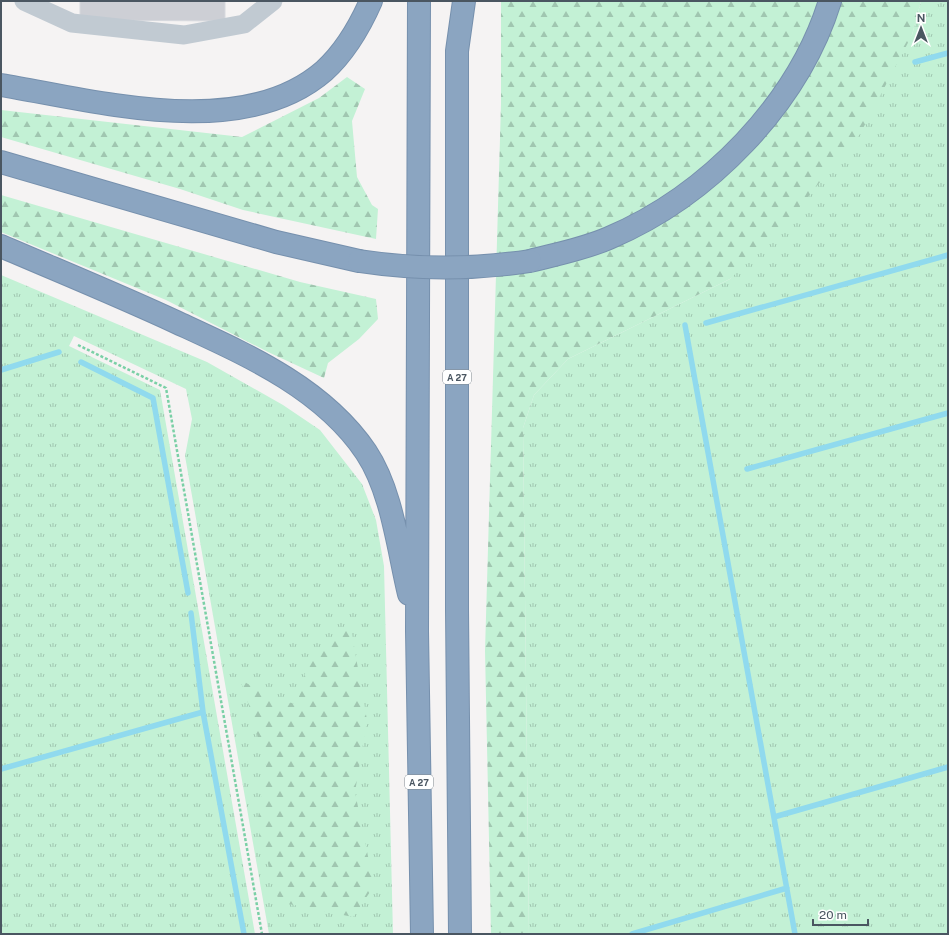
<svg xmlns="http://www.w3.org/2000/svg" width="949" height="935" viewBox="0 0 949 935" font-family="'Public Sans',sans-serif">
	<defs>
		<pattern id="grass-tufts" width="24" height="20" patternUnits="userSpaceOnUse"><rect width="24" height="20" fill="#c3f1d5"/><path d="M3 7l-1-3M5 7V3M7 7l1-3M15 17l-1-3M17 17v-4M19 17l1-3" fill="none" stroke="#a0c6b0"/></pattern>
		<pattern id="forest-firs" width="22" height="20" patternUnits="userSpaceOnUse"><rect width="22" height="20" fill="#c3f1d5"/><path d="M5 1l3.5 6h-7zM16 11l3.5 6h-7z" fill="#a0c6b0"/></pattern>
	</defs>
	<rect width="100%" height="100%" fill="#f5f3f3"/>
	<path fill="url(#grass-tufts)" d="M921,1H948V934H529L523,428L534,395L568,359L730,279L912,35Z
		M1,275L207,362L283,405L320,430L362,484L376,520L384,566L393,934H269L185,456L192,419L186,389L74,336L69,346L160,390L255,934H1Z"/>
	<path fill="url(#forest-firs)" d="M501,1H921L912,35L860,134L782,228L730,279L568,359L534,395L523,428L529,934H491L485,651L501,104Z
		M347,77L365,89L352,121L357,177L372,205L378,209L376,239L243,210L180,189L1,137V110L242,137L319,98Z
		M1,195L300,282L376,299L378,319L359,339L328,363L324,378L268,352L166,300L1,232Z
		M350,623L367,720L355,792L374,886L353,917L279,902L257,825L266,767L252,715L240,679L272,699L297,704L310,655Z"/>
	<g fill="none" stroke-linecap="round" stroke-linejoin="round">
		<path stroke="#90daee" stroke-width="5.5" d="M915,62L948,53
			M706,323L948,255
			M685,325L795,934
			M81,362L153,398L188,593
			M1,370L59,352
			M747,469L948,413
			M191,613L203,712
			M1,769L203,712L244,934
			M774,817L948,767
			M632,934L787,888"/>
	</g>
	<path fill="#cdcfd5" stroke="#d7d9de" d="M80,1H225V21L80,20Z"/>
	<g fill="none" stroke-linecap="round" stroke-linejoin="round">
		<defs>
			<path id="highway" d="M419,1L417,631L422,934
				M1,85C97,101 242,142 324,71C345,52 360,26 371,1
				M1,162L276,242L359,261
				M1,246C59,271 118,295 176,322C245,354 322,387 366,452C392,491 398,548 409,594
				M530,261C557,254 584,249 609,238C708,196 798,104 830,1
				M460,934L457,610V51L464,1"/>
		</defs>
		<use href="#highway" stroke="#7690ad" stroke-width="24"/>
		<path stroke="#7ad0a6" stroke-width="2.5" stroke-dasharray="3 2" stroke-linecap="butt" d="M78,345L166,388L262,934"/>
		<path stroke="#c1cad2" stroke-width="19" d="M24,1L72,23L184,35L244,24L273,1"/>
		<use href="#highway" stroke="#8ba5c1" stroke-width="22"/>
		<defs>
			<path id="highway-bridge" d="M359,261C418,270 471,270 530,261"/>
		</defs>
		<use href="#highway-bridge" stroke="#7690ad" stroke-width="24" stroke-linecap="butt"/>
		<use href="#highway-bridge" stroke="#8ba5c1" stroke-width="22"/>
	</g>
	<g text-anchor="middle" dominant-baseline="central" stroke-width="4" stroke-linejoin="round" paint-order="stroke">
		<g fill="#fff" stroke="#808990" stroke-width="1">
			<rect x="443" y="370" width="28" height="14" rx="3"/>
			<rect x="405" y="775" width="28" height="14" rx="3"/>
		</g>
		<g font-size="9" font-weight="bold" fill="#4a5661">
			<text x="457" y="377">A 27</text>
			<text x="419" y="782">A 27</text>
		</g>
	</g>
	<rect width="949" height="935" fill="none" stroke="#4a5661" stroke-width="4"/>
	<g transform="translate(921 28)" stroke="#ffffff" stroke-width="3" paint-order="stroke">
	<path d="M0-3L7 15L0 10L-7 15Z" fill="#4a5661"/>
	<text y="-6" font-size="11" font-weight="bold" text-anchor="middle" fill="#4a5661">N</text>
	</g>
	<path d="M813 919v6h55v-6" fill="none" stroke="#4a5661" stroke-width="2"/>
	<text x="819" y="919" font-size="12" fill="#4a5661" stroke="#ffffff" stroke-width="3" paint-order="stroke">20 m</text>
</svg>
